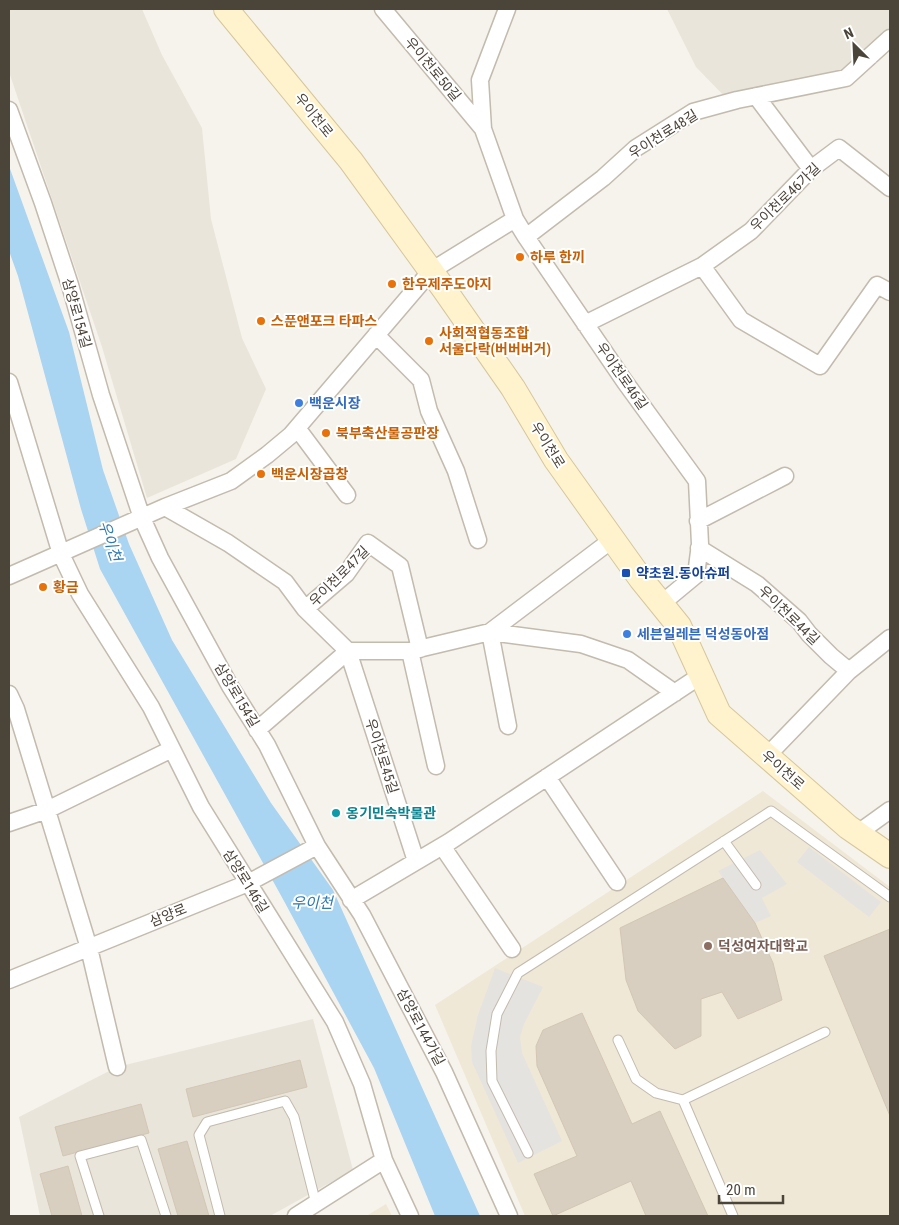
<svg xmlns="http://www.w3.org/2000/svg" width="899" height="1225" viewBox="0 0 899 1225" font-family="'Roboto Condensed','Noto Sans KR',sans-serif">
	<rect width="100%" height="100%" fill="#f6f3ec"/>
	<path fill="#eae5da" d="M9,9H142L162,55L202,128L211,219L242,338L266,389L236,459L147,498L102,347L9,72Z
		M667,9H890V39L846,78L730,102L696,67Z
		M313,1019L353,1170L270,1216H40L19,1117L117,1067Z"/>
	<path fill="#efe8d6" d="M763,791L890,887V1216H525L435,1005Z
		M386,1204L392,1216H366Z"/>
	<path fill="#e5e3e0" d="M809,847L881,902L869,917L797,862Z
		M760,850L787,884L762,898L771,916L755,923L718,871Z
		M495,968L543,987L524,1024L520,1037L522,1053L562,1141L518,1163L472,1062L471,1046L478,1015Z"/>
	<path fill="#a9d4f2" d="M9,166L69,332L103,470L129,544L172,640L271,803L333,890L480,1216H435L374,1068L284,901L100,569L81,509L18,276L9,251Z"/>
	<path fill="#d8cfc1" stroke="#d3c7b4" d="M723,878L755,923L773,963L782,1000L738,1019L722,992L701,999V1036L675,1049L638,1011L626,980L620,928Z
		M890,929V1116L824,956Z
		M582,1013L632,1124L660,1111L708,1216H646L631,1181L553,1216L534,1174L577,1156L537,1066L536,1046L543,1030Z
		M300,1060L307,1087L193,1117L186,1089Z
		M141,1104L149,1133L63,1156L55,1127Z
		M187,1141L209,1216H178L158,1149Z
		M68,1166L82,1216H52L40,1174Z"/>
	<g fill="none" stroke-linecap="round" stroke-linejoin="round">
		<defs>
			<path id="lane" d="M724,841L756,885
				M618,1040L636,1079L656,1093L683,1100L733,1216
				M683,1100L825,1032
				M528,1153L492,1081L491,1051L497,1014L518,973L771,811L890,897
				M99,1216L80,1156L141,1140L166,1216
				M220,1216L199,1135L207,1122L285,1101L294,1117L316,1204"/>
			<path id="street" d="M383,9L483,129
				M756,96L811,169
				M9,110L43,203L70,285L101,395L142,518L160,558L230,686L267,745L317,846L362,915L444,1072L509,1216
				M515,219L526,237L603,178L636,148L693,112L737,100L846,78L890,38
				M526,237L625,382L697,481L700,544L696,575L661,604
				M702,266L741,320L820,366L877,285L890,292
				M585,324L702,266L751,231L811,169L839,148L890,188
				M376,335L421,380L429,411L456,471L478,540
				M9,382L61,554L80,594L151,707L201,807L335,1022L362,1084L384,1160L410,1216
				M297,428L347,495
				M165,507L228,543L285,582L305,609L348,651H410L490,632L613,539
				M698,521L785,476
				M699,548L757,584L799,621L809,634L831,656L849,671
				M9,576L165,507L231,481L267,455L291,435L431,271L515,219L483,129L480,80L507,9
				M305,609L346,574L368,543L400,566L420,649
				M348,651L416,861
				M410,651L436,766
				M9,694L16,709L89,948L117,1067
				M508,726L490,632L581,644L628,660L675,693
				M257,730L348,651
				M767,756L849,671L890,638
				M547,777L617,882
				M9,823L47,810L172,749
				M858,833L890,810
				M442,846L512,949
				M351,900L449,842L700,676
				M9,980L248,883L317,846
				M296,1216L384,1160"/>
			<path id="secondary" d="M226,9L351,161L444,289L513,388L556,460L641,579L679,626L719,714L848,827L890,856"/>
		</defs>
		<use href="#lane" stroke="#c2bbae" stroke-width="11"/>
		<use href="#street" stroke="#c2bbae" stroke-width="19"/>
		<use href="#secondary" stroke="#d6c79b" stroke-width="26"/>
		<use href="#lane" stroke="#fff" stroke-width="9"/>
		<use href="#street" stroke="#fff" stroke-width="16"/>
		<use href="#secondary" stroke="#fff3cd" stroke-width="24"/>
	</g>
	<g fill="#e8710a" stroke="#fff" stroke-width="2">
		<circle cx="520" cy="257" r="5"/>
		<circle cx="392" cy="284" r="5"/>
		<circle cx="261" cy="321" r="5"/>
		<circle cx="429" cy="341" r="5"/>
		<circle cx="326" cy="433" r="5"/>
		<circle cx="261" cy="474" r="5"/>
		<circle cx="43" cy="587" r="5"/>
	</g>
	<g fill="#3f7fe0" stroke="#fff" stroke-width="2">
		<circle cx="299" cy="403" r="5"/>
		<circle cx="627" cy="634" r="5"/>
	</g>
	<rect fill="#1a4fb4" stroke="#fff" stroke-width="2" x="621" y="568" width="10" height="10" rx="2.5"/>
	<circle fill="#0f9aa8" stroke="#fff" stroke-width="2" cx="336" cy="813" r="5"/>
	<circle fill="#8d6e63" stroke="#fff" stroke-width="2" cx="708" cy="946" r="5"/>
	<g text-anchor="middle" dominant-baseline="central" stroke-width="4" stroke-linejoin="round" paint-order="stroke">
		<g font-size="14" fill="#4b4439" stroke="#fff">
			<text transform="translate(433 69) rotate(50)">우이천로50길</text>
			<text transform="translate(314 115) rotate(51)">우이천로</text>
			<text transform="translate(663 134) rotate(-32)">우이천로48길</text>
			<text transform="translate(785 197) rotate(-44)">우이천로46가길</text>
			<text transform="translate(77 313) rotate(74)">삼양로154길</text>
			<text transform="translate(622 376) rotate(55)">우이천로46길</text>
			<text transform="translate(548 445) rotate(58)">우이천로</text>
			<text transform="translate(339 576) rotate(-45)">우이천로47길</text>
			<text transform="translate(789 615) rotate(44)">우이천로44길</text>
			<text transform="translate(237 695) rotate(59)">삼양로154길</text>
			<text transform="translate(382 756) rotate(72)">우이천로45길</text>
			<text transform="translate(783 770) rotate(41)">우이천로</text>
			<text transform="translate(246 881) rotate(58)">삼양로146길</text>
			<text transform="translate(168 915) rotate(-22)">삼양로</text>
			<text transform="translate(421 1027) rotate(62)">삼양로144가길</text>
		</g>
		<g font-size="14" font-weight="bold" fill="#c56008" stroke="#fff" text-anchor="start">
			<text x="530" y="257">하루 한끼</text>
			<text x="402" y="284">한우제주도야지</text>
			<text x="271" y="321">스푼앤포크 타파스</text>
			<text x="439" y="333">사회적협동조합<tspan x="439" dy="16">서울다락(버버버거)</tspan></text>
			<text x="336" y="433">북부축산물공판장</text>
			<text x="271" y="474">백운시장곱창</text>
			<text x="53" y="587">황금</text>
		</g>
		<g font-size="14" font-weight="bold" fill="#366cbe" stroke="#fff" text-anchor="start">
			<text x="309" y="403">백운시장</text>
			<text x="637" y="634">세븐일레븐 덕성동아점</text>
		</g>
		<g font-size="14" font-weight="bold" fill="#164399" stroke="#fff" text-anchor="start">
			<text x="636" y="573">약초원.동아슈퍼</text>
		</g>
		<g font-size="14" font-weight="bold" fill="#0d838f" stroke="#fff" text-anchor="start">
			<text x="346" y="813">옹기민속박물관</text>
		</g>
		<g font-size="14" font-weight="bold" fill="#785e54" stroke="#fff" text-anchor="start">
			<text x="718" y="946">덕성여자대학교</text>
		</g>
		<g font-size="15" font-style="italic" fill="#2e7ab2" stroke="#fff">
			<text transform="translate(110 541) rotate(71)">우이천</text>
			<text x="312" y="903">우이천</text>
		</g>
	</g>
	<rect width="899" height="1225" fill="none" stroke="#4b4439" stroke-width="20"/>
	<g transform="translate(854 45) rotate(336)" stroke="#ffffff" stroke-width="4" paint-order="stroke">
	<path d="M0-4L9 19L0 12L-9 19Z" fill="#4b4439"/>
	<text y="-8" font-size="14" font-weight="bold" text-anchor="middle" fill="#4b4439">N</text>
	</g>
	<path d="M719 1195v8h64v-8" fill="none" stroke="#4b4439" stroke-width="2.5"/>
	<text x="726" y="1195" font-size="15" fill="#4b4439" stroke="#ffffff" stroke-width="4" paint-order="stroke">20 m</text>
</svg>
